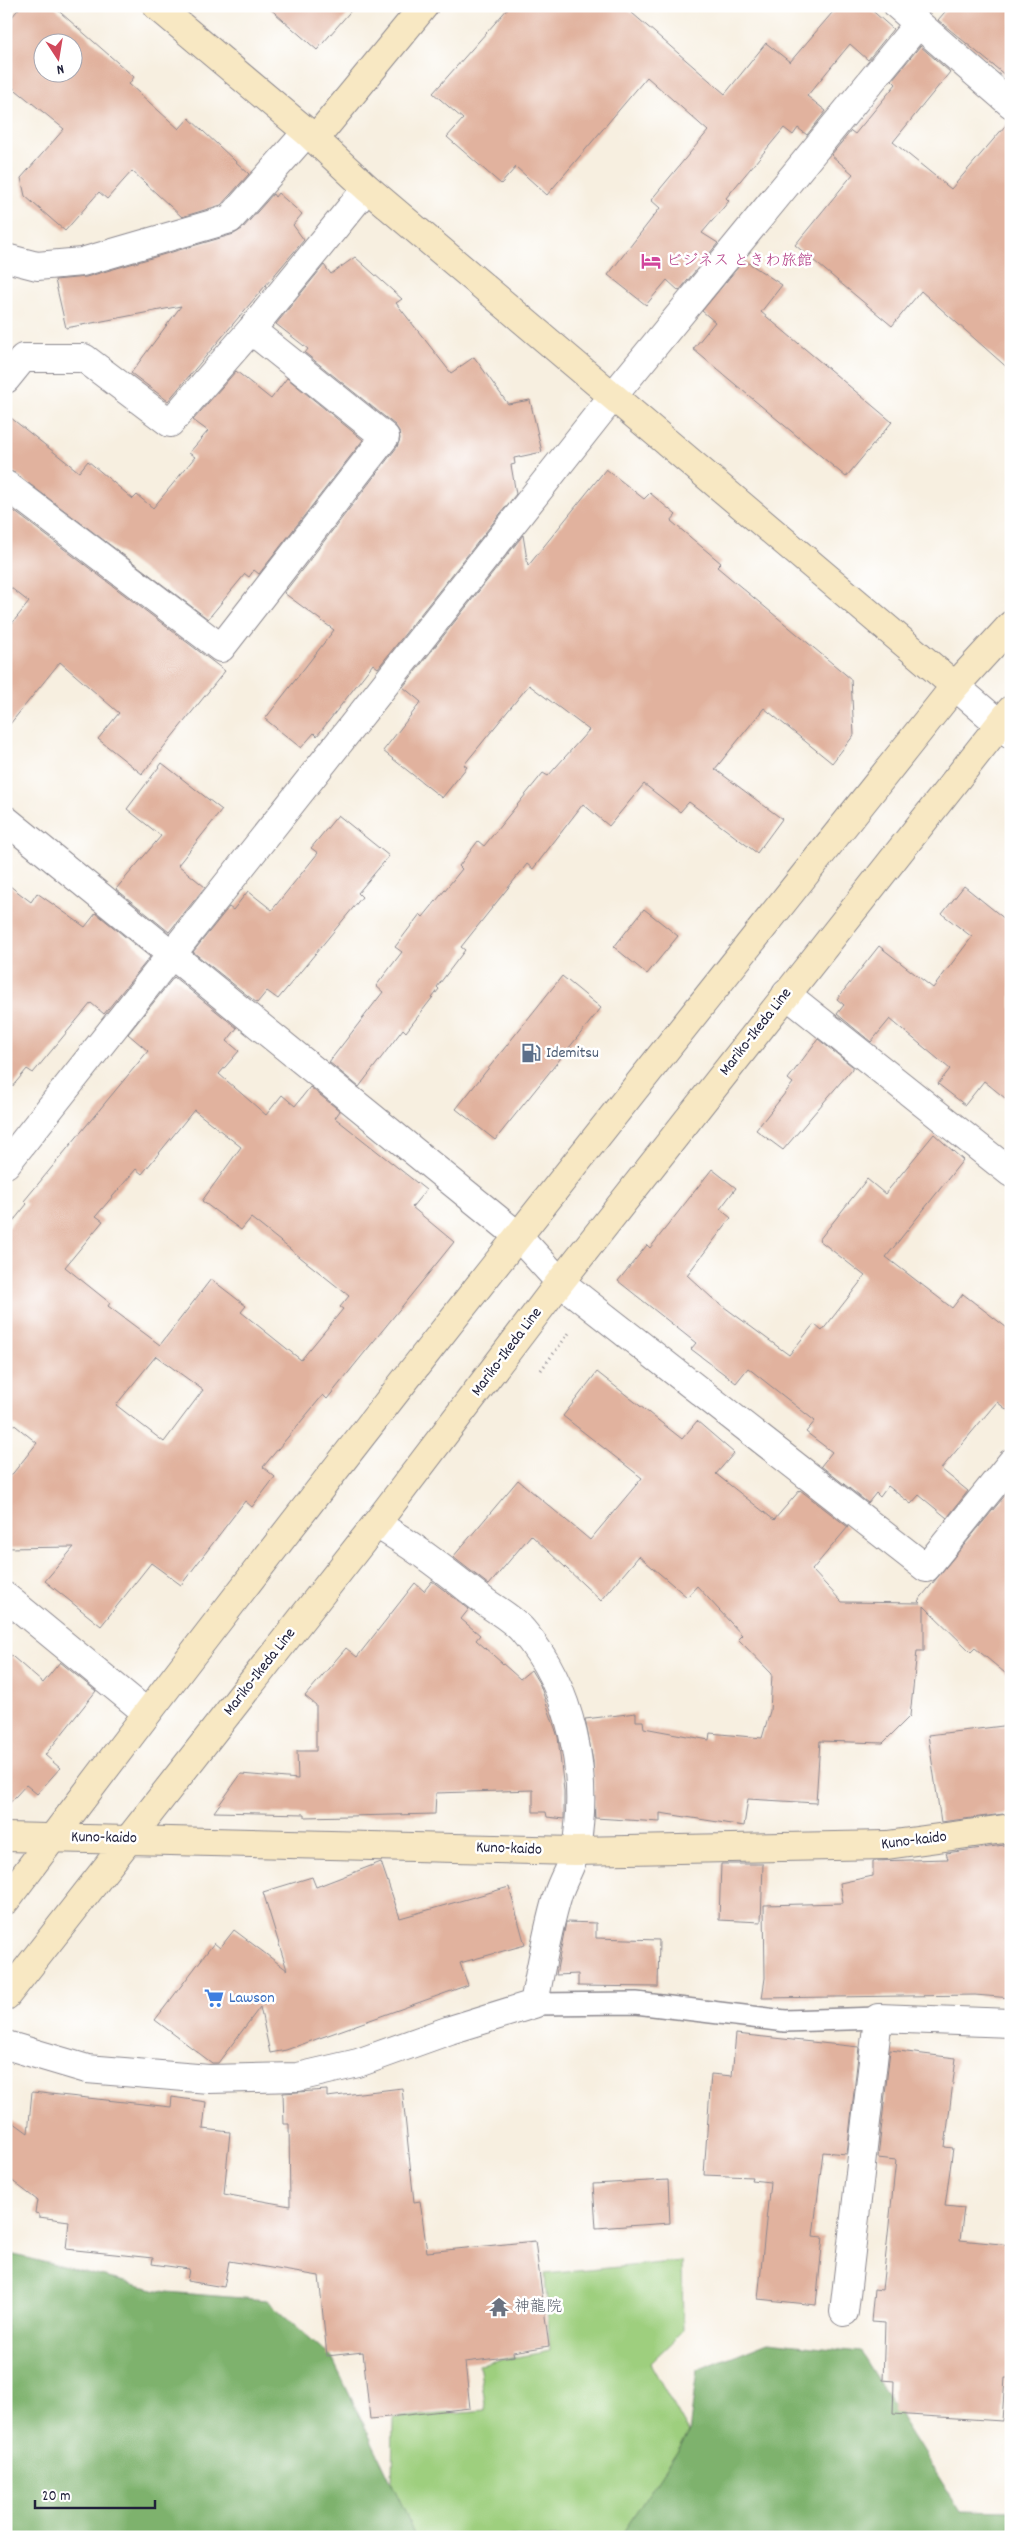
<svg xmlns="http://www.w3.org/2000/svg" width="1017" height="2543" viewBox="0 0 1017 2543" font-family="Dekko,'Klee One',sans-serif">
	<rect width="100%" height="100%" fill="#fff"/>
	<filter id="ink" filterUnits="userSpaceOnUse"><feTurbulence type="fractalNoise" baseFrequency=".02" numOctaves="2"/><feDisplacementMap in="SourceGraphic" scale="10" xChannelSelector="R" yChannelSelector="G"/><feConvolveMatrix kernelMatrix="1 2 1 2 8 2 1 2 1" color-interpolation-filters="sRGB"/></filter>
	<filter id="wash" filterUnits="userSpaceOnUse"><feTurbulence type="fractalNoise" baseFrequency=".0096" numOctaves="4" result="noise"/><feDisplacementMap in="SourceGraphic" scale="20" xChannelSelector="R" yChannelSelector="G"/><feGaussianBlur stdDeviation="1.12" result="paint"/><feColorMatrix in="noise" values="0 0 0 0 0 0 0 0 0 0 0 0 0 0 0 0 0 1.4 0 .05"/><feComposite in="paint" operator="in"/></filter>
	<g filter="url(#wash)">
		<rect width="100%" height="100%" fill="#f7efe0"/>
		<path fill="#9ecf7e" stroke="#60785c" d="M682,2261L683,2331L650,2363L689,2433L620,2537H415L392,2484L393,2418L486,2410L479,2364L550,2351L545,2274Z"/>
		<path fill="#7eb26d" stroke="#506a54" d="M6,2253L166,2292L267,2300L332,2358L405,2511L415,2537H6Z
			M768,2342L860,2352L960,2511L1011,2512V2537H620L689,2433L697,2370Z"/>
		<g id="blocks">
			<path fill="#e1b29e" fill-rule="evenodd" d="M21,6H53L134,77L129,84L179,129L189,118L249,174L221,205L182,217L132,171L107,199L99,192L65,231L25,196L21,178L64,129L6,82V24ZM42,42H72V72H42Z
				M267,6H355L317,50Z
				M510,6H624L725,94L766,43L790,62L838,6H867L893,29L868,60L850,44L807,96L826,111L807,135L798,128L793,135L784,128L726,198L729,201L702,233L718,243L679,291L667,280L646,305L608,275L660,208L651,200L708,131L647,77L547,195L516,167L501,184L447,137L463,119L433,93Z
				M950,6H1011V80L938,20Z
				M920,46L950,72L893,142L951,189L1011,119V371L921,291L892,326L795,245L853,174L831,155L851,131L855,134L896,84L892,80Z
				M278,193L302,214L293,225L304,240L168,401L131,373L181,306L66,328L55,280L86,277L234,234L242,229L273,194L275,197Z
				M355,257L402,299L396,303L451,373L474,357L508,404L530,400L542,452L514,458L515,464L511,465L516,494L378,668L373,664L317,736L314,733L301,748L265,719L334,630L284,593L397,447L400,439L399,431L395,425L305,353L308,349L276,324L324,265L331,274Z
				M744,260L782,285L761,312L892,422L846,477L693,349L715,322L702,311Z
				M236,371L271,399L287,378L363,440L259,574L254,570L249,577L245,574L208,619L15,473L6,470V414L79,472L88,461L133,499L137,495L153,508L195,457L189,453L208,431L193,420Z
				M606,469L644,499L650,493L676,515L671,521L721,563L717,567L851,679L854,735L832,763L764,708L715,769L782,819L757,853L689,802L680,812L644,784L609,826L583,804L533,869L527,864L461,947L465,950L437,987L439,989L406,1032L403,1029L359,1087L329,1062L383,992L376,986L402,952L395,947L420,914L423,917L462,869L459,866L478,841L484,846L543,773L548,776L589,730L529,685L464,765L467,767L442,798L383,751L421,702L403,687L523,535L528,566Z
				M6,505L225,671L142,774L98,739L119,713L60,662L6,729V631L29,602L6,584Z
				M162,763L222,810L178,865L205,887L169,932L116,889L161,836L127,809Z
				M338,815L389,856L358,893L362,897L278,999L267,991L257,1003L193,952L229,907L233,910L248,891L272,910L318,853L311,848Z
				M6,883L31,902L37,893L85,927L96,913L150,957L104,1014L91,1003L33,1073L27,1069L6,1094Z
				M964,886L1011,924V1103L984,1081L965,1105L938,1084L950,1069L890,1019L871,1042L837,1014L844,1005L837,999L879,946L933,988L972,937L942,914Z
				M644,909L678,936L647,974L614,947Z
				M562,976L601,1008L495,1140L456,1109Z
				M174,977L237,1028L227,1041L239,1051L219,1074L266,1115L282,1095L295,1106L310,1087L340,1111L335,1118L426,1190L412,1207L454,1242L327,1399L323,1395L263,1467L275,1477L252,1507L245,1501L181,1585L151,1563L101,1626L45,1581L74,1547L6,1548V1482L37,1443L6,1418V1230L27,1204L24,1201L148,1051L128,1034ZM194,1110L241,1147L202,1201L241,1230L251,1218L349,1296L340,1307L343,1309L301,1360L241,1312L246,1306L211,1279L160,1345L108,1306L110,1303L65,1267L103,1221L96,1216L136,1169L142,1174ZM156,1356L203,1390L164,1442L116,1405Z
				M818,1039L852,1066V1069L783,1150L756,1130L793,1083L788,1079Z
				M934,1134L963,1160L886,1257L952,1308L963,1294L1011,1331V1413L997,1402L941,1469L968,1491L947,1518L919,1495L911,1504L888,1486L880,1497L876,1493L868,1503L821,1466L832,1452L806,1432L815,1421L748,1368L736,1383L691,1349L696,1343L618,1281L647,1245L650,1248L712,1169L736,1188L720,1209L731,1218L687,1275L712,1298L789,1355L814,1324L822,1331L865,1276L819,1240L867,1179L885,1194Z
				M597,1372L682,1439L697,1421L734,1453L716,1474L774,1520L800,1490L848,1527L812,1570L842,1602L920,1603L918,1601L1011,1488V1678L975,1648L971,1652L924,1606V1651H917L910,1716L883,1743L820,1741L816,1803L748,1799L744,1826L660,1813V1822L595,1818L593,1761L585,1719L636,1713V1721H643L644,1728L709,1740L710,1733L762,1738L770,1711L772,1674L738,1639L742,1635L697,1586L687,1597L639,1556L601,1601L531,1535L489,1585L453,1557L518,1480L590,1540L642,1478L563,1416Z
				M432,1581L469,1609L461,1619L480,1635L476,1640L520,1679L531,1670L540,1685L558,1737L564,1791V1819L547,1817L546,1812H533V1790L436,1793L435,1814L305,1817V1814L214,1812L241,1774L298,1779L297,1751H316V1705L305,1696L346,1648L357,1657L415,1583L424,1591Z
				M6,1651L43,1683L60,1662L96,1691L45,1755L60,1768L37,1794L26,1785L6,1807Z
				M1011,1725V1813L941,1822L928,1735Z
				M1011,1844V1998L975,1995L762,1998L765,1978L764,1905L843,1903L840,1883L873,1876V1861L948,1859L946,1853Z
				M381,1862L400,1918L509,1887L525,1945L460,1963L468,1985L286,2050L270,2053L260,2007L218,2063H212L155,2020L214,1943L220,1948L234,1930L287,1970L263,1892L312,1877L316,1887Z
				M721,1864H763L761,1922L719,1920Z
				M566,1922L596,1923V1938L659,1940L658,1987L578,1986V1974L556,1975Z
				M736,2034L859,2047L847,2154L823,2152L813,2236L823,2237L816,2305L758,2299L770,2182L751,2180L752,2177L704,2175L711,2074L732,2076Z
				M890,2050L956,2058L945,2147L953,2148L945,2206L964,2208L960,2240L1011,2245V2378H1005L1002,2421L893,2414L894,2381L883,2380L885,2323L871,2322L874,2289L882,2290L896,2160L878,2158Z
				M402,2088L414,2202L420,2201L427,2252L535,2241L549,2346L513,2352L514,2356L465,2362L470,2408L370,2419L363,2352L327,2356L319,2276L229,2261L224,2287L187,2281L189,2269L152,2264L153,2258L66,2249L69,2221L39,2217V2214L35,2213L37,2200L6,2176V2117L28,2133L32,2092L171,2107L172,2097L206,2102L203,2129L230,2132L224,2194L290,2206L289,2124H284L283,2093L327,2090V2097Z
				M668,2180L670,2223L596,2228L593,2184Z"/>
		</g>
	</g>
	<g filter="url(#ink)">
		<use href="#blocks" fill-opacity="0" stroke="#8c888e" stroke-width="1"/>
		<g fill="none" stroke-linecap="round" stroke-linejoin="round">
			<defs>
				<path id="lane" d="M534,2004L636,2003L785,2021L878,2018"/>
				<path id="street" d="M898,6L1011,104
					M6,258L37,266L82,262L230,219L307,132
					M6,379L23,358H84L170,423L251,330L367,188
					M6,485L221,648L385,437L251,330
					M955,686L1011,734
					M6,820L517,1235L560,1282L926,1568L1011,1463
					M786,994L1011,1173
					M6,1164L613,396L918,24
					M6,1597L147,1713
					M6,2045L87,2069L209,2079L298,2077L358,2063L450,2030L534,2004C541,1967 547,1930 558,1894C563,1878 573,1864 576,1848C589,1774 572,1688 523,1631C513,1619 496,1610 484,1601C449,1574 415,1546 376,1524
					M844,2312L878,2018L1011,2023"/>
				<path id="secondary" d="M157,6L307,132L367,188L955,686
					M315,139L424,6
					M6,1837L575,1851L887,1845L1011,1828
					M6,1900C314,1489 635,1088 955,686L1011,625
					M6,1996L376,1524L560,1282L1011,710"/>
			</defs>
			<use href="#lane" stroke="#8c888e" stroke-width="24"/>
			<use href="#street" stroke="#8c888e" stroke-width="30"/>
			<use href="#secondary" stroke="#8c888e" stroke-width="30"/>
			<path stroke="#8c888e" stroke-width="3" stroke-dasharray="1 4" stroke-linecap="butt" d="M541,1370L569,1333"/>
			<use href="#lane" stroke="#fff" stroke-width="21"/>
			<use href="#street" stroke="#fff" stroke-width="28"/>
			<use href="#secondary" stroke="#f8e8c3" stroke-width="28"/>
		</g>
	</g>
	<defs>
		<symbol id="hotel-bare" viewBox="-9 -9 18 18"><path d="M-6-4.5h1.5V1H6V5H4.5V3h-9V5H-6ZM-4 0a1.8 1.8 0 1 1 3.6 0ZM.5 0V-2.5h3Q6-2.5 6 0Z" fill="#d1479c" stroke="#fff" stroke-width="2.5" paint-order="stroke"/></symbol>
		<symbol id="fuel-bare" viewBox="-9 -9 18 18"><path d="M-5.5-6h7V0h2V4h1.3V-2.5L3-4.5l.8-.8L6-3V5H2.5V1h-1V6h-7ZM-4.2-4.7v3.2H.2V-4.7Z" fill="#5c6f8a" stroke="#fff" stroke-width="2.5" paint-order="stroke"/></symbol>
		<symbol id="supermarket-bare" viewBox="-9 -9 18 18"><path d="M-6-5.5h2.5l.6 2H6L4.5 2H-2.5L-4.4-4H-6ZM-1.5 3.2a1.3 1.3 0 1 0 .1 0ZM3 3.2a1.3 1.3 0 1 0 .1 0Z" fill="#3f7fe0" stroke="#fff" stroke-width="2.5" paint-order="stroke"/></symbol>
		<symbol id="temple-bare" viewBox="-9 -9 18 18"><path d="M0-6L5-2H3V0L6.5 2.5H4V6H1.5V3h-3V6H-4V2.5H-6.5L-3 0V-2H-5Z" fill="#6b7280" stroke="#fff" stroke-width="2.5" paint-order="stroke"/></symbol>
	</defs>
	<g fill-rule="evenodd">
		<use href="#hotel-bare" x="637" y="247" width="28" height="28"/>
		<use href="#fuel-bare" x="517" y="1039" width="28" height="28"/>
		<use href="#supermarket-bare" x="200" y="1984" width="28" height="28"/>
		<use href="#temple-bare" x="485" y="2293" width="28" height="28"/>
	</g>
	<g text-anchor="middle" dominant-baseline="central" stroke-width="5" stroke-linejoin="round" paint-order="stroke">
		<g font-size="16" fill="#b23c85" stroke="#fff" text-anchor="start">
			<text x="666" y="261">ビジネス ときわ旅館</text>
		</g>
		<g font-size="16" fill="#22223b" stroke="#fff">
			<text transform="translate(756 1032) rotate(-52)">Mariko-Ikeda Line</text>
			<text transform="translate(507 1352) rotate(-53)">Mariko-Ikeda Line</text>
			<text transform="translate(260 1672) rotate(-52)">Mariko-Ikeda Line</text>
			<text transform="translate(104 1838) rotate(1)">Kuno-kaido</text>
			<text transform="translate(914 1841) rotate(-7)">Kuno-kaido</text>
			<text transform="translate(509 1849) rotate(2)">Kuno-kaido</text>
		</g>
		<g font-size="16" fill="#4e5e75" stroke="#fff" text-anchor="start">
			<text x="546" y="1053">Idemitsu</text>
		</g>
		<g font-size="16" fill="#366cbe" stroke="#fff" text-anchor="start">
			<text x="229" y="1998">Lawson</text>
		</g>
		<g font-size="16" fill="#5b616d" stroke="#fff" text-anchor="start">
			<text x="514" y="2307">神龍院</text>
		</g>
	</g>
	<rect width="1017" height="2543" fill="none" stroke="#fff" stroke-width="25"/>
	<g transform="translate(58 58) rotate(168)"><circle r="24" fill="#ffffff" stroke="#a7a7b1"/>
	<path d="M0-4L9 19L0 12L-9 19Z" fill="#d1495b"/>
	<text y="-8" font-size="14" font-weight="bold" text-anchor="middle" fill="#22223b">N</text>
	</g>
	<path d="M35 2500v8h120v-8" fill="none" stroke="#22223b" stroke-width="2.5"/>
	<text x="42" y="2500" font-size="15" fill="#22223b" stroke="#ffffff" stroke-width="4" paint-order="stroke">20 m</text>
</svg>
